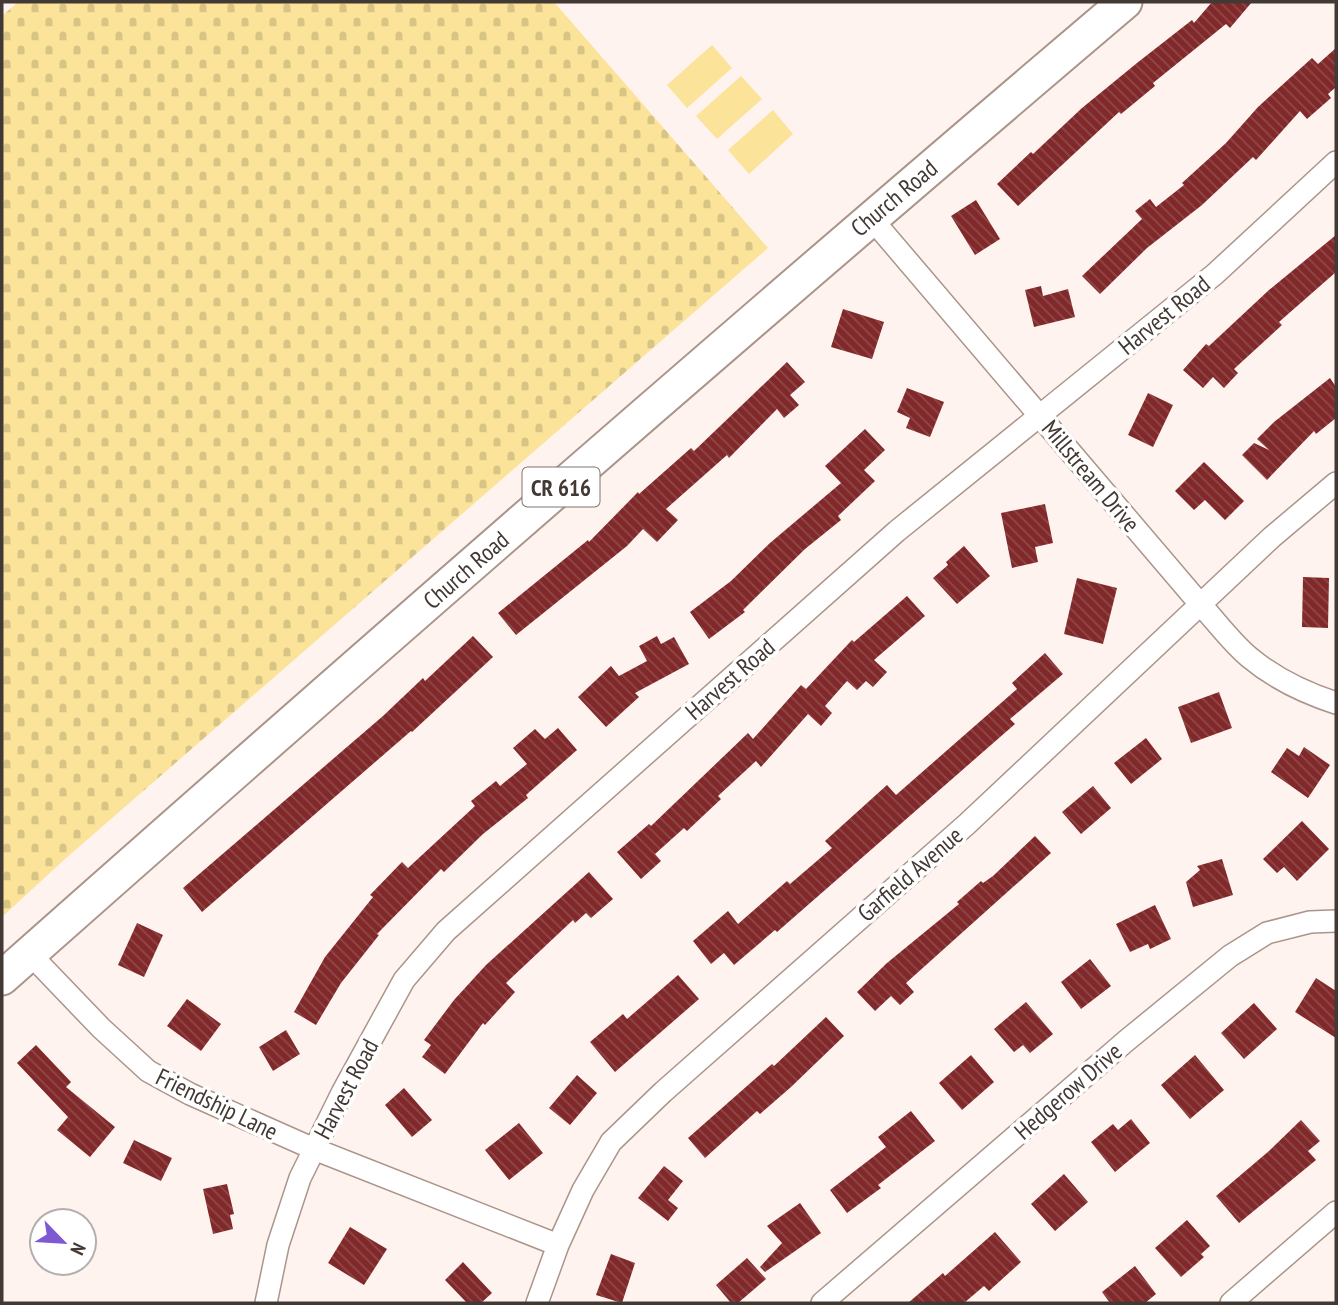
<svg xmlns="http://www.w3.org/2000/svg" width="1338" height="1305" viewBox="0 0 1338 1305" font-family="'PT Sans Narrow',sans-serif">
	<defs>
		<pattern id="cemetery-stones" width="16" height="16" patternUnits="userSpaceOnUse" patternTransform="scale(1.75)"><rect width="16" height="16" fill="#fbe39a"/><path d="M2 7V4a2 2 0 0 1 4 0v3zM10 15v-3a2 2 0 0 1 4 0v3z" fill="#d8c485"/></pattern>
		<pattern id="building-back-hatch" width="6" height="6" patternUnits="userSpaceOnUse" patternTransform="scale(1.75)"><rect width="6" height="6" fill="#81292a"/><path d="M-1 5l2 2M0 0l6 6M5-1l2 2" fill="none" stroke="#8f4848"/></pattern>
	</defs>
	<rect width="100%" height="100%" fill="#fef3ef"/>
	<path fill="url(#cemetery-stones)" d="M18,2H554L768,248L65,859L2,917V16Z"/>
	<path fill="#fbe39a" d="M712,45L732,68L687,108L667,85Z
		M741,76L762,99L717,139L696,116Z
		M773,110L793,134L749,174L728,150Z"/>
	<path fill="url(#building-back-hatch)" d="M1212,2H1252L1230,28L1226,24L1153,83L1155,86L1121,114L1119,112L1018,206L997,184L1031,152L1033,154L1082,108L1137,63L1192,20L1194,23Z
		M1336,48V87L1328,94L1331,98L1307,119L1300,111L1256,160L1253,157L1202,205L1147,248L1100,294L1082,276L1142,219L1135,211L1150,199L1156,207L1184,185L1182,183L1226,143L1258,107L1312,58L1318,64Z
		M976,200L1000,239L975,255L951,216Z
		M1336,235V272L1279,322L1282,325L1234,369L1238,373L1224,388L1213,377L1203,388L1183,370L1206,344L1209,346L1269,290Z
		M1041,286L1043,296L1068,289L1075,317L1034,327L1025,290Z
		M843,309L884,322L872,359L831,347Z
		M787,362L805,382L790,395L799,405L784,418L777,409L729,458L727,455L666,509L678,520L657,542L643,529L627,546L516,635L498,613L588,540L589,542L638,492L639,494L691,448L694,451Z
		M1330,378L1336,387V418L1316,434L1314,431L1267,480L1242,455L1254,443L1269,450L1257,439L1274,422Z
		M907,388L944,402L930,437L906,428L910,418L897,412Z
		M1148,393L1173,405L1153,447L1128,435Z
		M865,429L885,450L864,470L875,481L838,516L841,520L805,549L743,610L745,612L709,639L690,612L731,581L770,543L841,483L825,466Z
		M1204,462L1244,501L1225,520L1205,500L1194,510L1175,491Z
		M1045,504L1053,543L1035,547L1038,562L1012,568L1001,513Z
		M964,546L990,576L957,604L933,578L948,565L946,562Z
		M1303,577L1329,578L1328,628L1302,627Z
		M1077,578L1117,588L1103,644L1064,634Z
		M907,596L925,616L874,660L887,672L873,687L866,681L857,690L847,681L825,706L832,713L821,726L808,714L761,767L756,761L718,796L721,799L687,831L684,828L655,854L661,861L641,879L617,852L649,824L651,826L748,733L753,739L801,685L806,689L852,640L854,642Z
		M473,636L493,657L412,732L411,731L202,912L183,888L383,716L423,678L425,681Z
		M657,636L661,644L674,637L689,664L635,693L639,697L606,727L578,697L611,666L619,676L647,661L639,646Z
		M1045,653L1063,674L1010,719L1015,724L777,932L775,930L734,965L724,953L711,964L693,941L728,911L738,924L787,881L790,884L832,848L825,841L887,785L896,795L1017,689L1012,683Z
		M1219,692L1232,728L1191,743L1178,707Z
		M558,728L577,750L526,795L528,798L483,834L444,872L441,869L377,934L379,935L341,983L316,1025L294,1012L325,957L373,897L370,895L402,862L408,868L475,806L471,801L496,781L500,786L527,764L513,748L535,729L545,739Z
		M1146,738L1162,759L1131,784L1114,763Z
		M1304,747L1330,765L1308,798L1271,772L1287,748L1299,756Z
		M1093,786L1111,808L1081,834L1062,812Z
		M1302,821L1329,849L1297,881L1284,867L1277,873L1263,859Z
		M1035,836L1051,853L906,983L914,992L900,1005L891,996L875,1011L857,992L887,963L959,904L957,902L981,881L983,883L993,876Z
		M1222,859L1233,895L1193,907L1186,882L1200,870L1197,866Z
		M589,872L613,899L591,918L586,913L575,923L573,920L506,983L515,992L485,1025L483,1023L445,1074L422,1057L431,1045L424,1040L454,1000L486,965Z
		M1155,905L1171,939L1150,949L1148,944L1130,952L1116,924Z
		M137,923L163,935L144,977L118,965Z
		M1090,959L1111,986L1081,1009L1061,982Z
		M678,975L699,999L615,1072L590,1042L623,1014L627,1019Z
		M1316,978L1336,991V1038L1295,1012Z
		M187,999L221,1024L201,1051L167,1026Z
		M1026,1002L1053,1034L1030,1053L1023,1045L1014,1052L994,1029Z
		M1254,1003L1277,1029L1244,1059L1221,1033Z
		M826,1017L844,1036L791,1087L760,1114L757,1111L705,1158L688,1138L772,1064L774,1066Z
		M286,1030L300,1054L273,1071L259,1047Z
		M36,1045L71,1082L66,1087L115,1127L90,1157L57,1130L68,1117L17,1063Z
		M971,1055L994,1082L962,1110L939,1083Z
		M1195,1055L1224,1090L1190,1119L1161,1085Z
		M577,1075L597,1093L570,1125L549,1108Z
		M404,1088L432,1120L412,1137L385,1105Z
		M911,1111L935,1141L878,1185L881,1188L847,1213L830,1190L886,1147L878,1137Z
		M1131,1119L1150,1143L1115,1172L1091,1142L1113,1124L1118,1130Z
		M1301,1120L1320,1141L1308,1151L1316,1160L1239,1223L1216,1196L1269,1151Z
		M519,1123L543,1153L509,1180L485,1150Z
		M134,1140L172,1158L161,1181L123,1163Z
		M664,1166L683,1181L668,1200L678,1208L668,1221L638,1198Z
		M1064,1174L1088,1202L1055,1231L1031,1204Z
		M227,1184L234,1214L230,1215L233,1229L213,1234L203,1189Z
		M800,1203L821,1233L765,1272L760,1267L782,1243L767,1226Z
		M1187,1220L1210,1246L1201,1254L1204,1257L1181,1277L1155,1248Z
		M350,1227L387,1249L364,1285L328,1263Z
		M995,1232L1021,1262L989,1291L984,1286L964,1303H908L943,1273L945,1276Z
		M611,1254L635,1263L622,1303L596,1295Z
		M747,1258L766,1279L738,1303H731L716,1285Z
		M463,1262L492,1293L481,1303H467L445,1280Z
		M1135,1266L1156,1294L1145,1303H1110L1102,1292Z"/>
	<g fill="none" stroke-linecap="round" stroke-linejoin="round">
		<defs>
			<path id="street" d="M871,218L1200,604C1216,621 1231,642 1249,657C1274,678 1305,693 1336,703
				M30,954L101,1028L148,1071L190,1094L314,1149L558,1245
				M266,1303L278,1245L300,1178L343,1091L404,980L446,931L897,531L1215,274L1336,162
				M537,1303L558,1245L583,1190L611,1142L663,1092L967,824L1272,537L1336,483
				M822,1303L1126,1041L1230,956L1267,933L1310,922L1336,921
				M1231,1303L1336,1212"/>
			<path id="primary" d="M2,978C373,649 747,323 1125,2"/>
		</defs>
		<use href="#street" stroke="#ab958a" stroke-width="24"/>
		<use href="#primary" stroke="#ab958a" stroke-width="37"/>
		<use href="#street" stroke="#fff" stroke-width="21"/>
		<use href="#primary" stroke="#fff" stroke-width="33"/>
	</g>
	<g text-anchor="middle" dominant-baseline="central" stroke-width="7" stroke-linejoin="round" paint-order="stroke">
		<rect fill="#fff" stroke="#7b7471" stroke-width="2" x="522.5" y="467.5" width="77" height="39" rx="5"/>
		<g font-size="23" font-weight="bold" fill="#423834">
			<text x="561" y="487">CR 616</text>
		</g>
		<g font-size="24" fill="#423834" stroke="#fff">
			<text transform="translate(894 198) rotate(-40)">Church Road</text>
			<text transform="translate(1164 315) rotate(-39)">Harvest Road</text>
			<text transform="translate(1091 476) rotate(50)">Millstream Drive</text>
			<text transform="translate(466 570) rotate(-41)">Church Road</text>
			<text transform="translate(730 679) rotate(-41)">Harvest Road</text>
			<text transform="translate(910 874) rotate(-41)">Garfield Avenue</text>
			<text transform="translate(346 1089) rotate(-62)">Harvest Road</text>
			<text transform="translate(1068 1091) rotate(-41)">Hedgerow Drive</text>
			<text transform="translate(217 1104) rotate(26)">Friendship Lane</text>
		</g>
	</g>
	<rect width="1338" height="1305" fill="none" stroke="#423834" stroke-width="7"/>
	<g transform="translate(63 1242) rotate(115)"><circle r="33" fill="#ffffff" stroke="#b3afae" stroke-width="2"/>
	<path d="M0-5L12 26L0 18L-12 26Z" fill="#7d59d2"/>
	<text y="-10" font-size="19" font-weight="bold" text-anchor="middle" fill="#423834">N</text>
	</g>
</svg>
